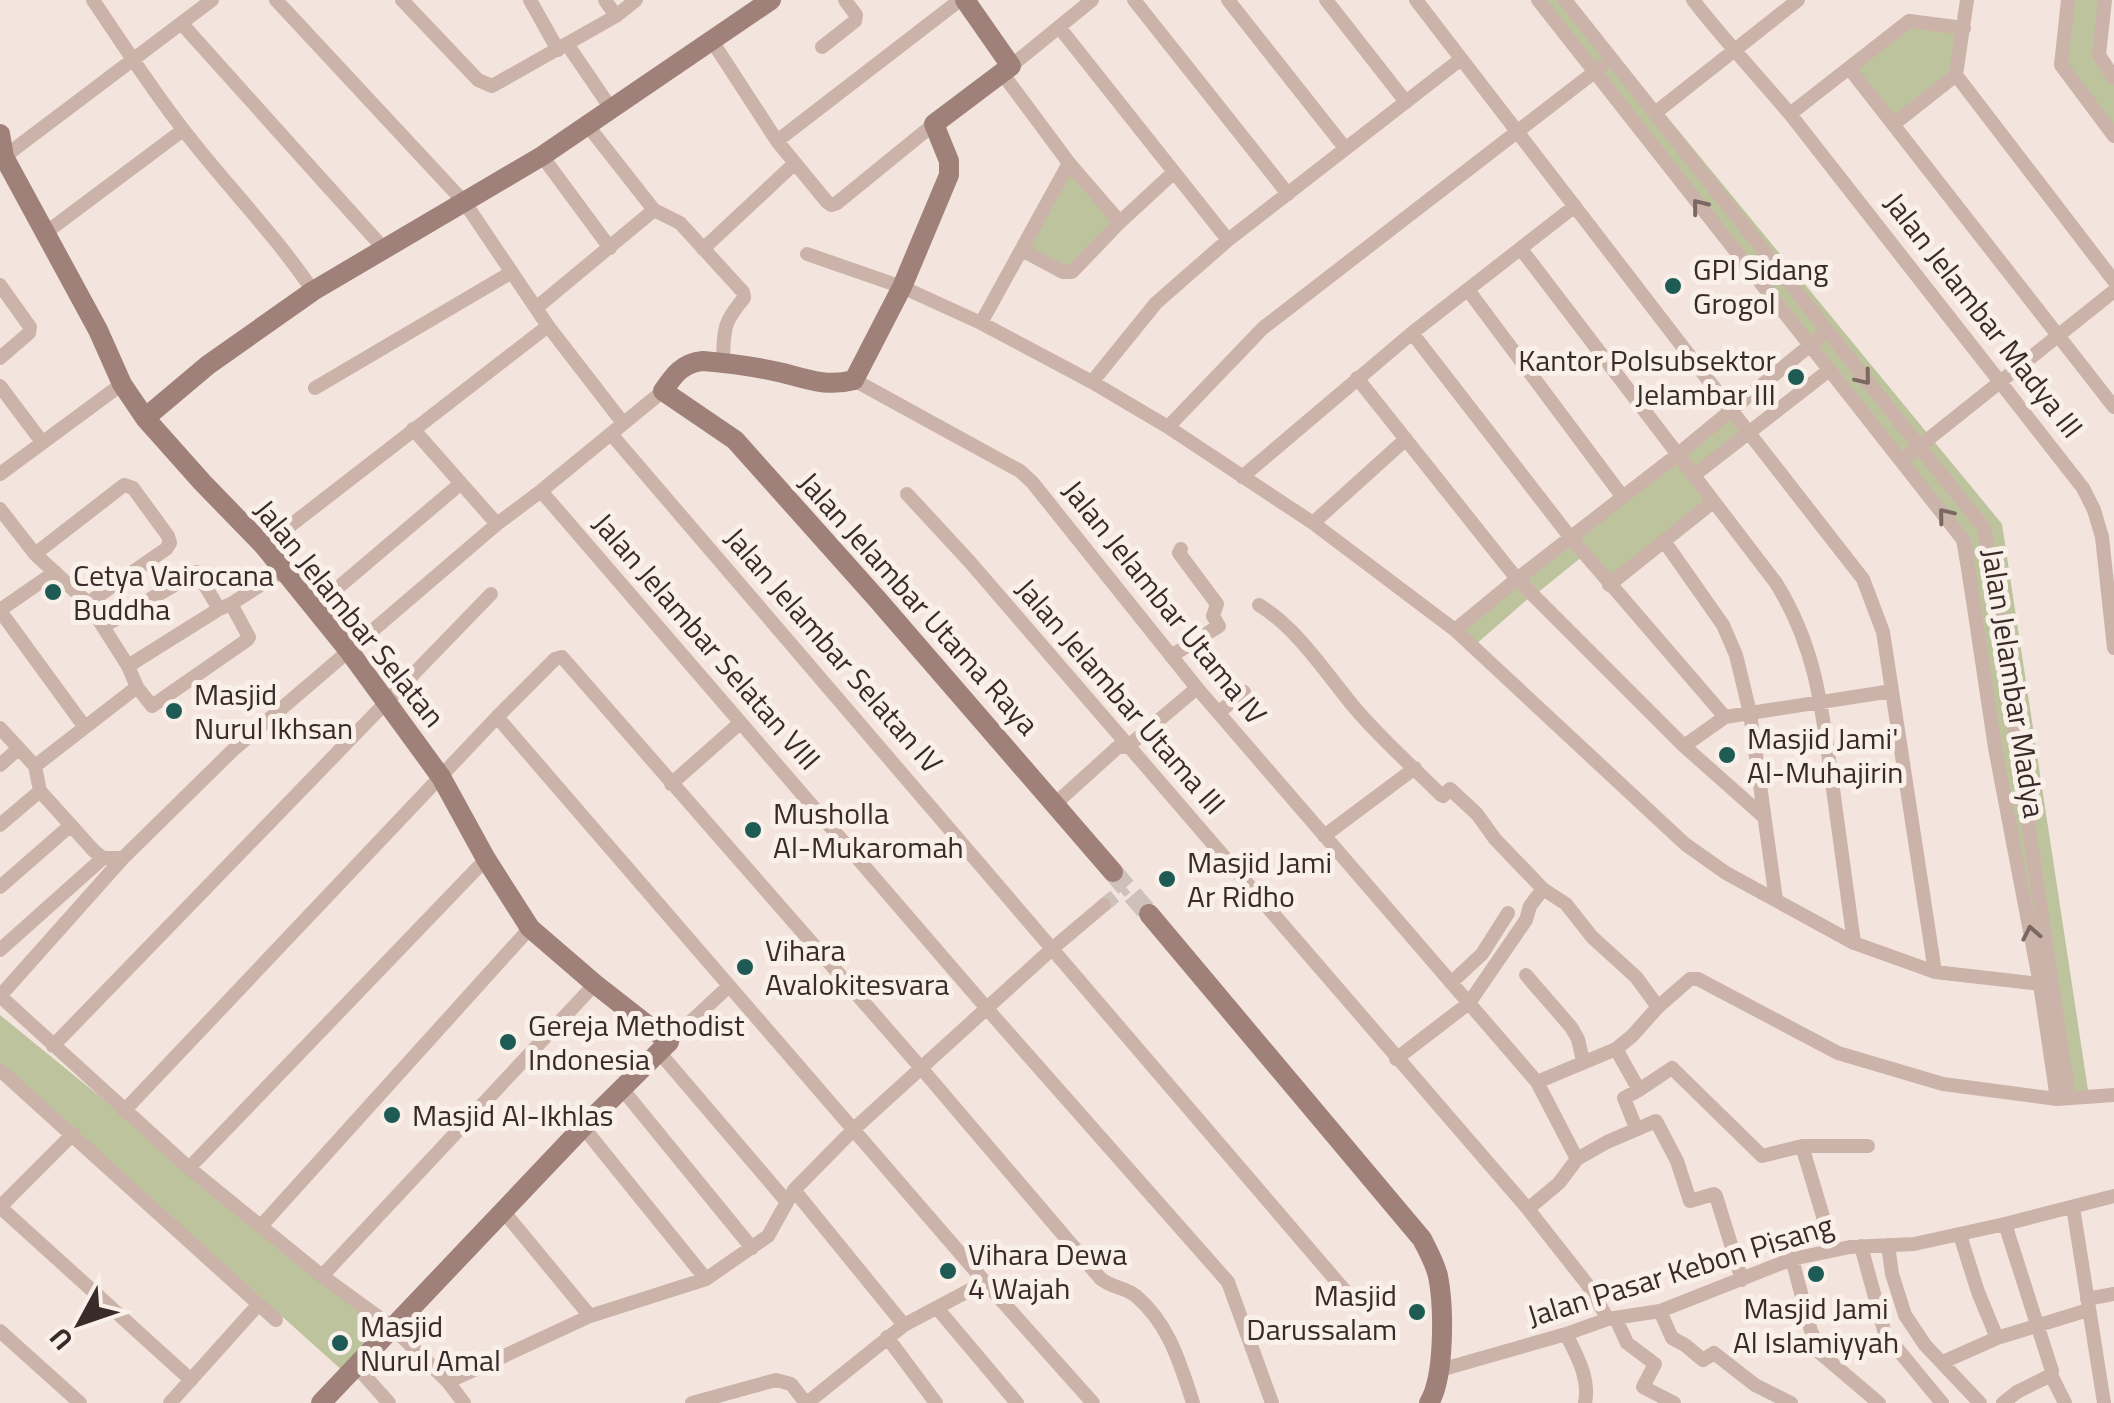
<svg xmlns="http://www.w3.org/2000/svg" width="2114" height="1403" viewBox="0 0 2114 1403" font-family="'Titillium Web',sans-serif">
	<rect width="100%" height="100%" fill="#f3e5de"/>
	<path fill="#bdc39d" d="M1540,0H1571L2002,524L2088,1090L2053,1098L1956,540Z
		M2074,0H2102L2095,48L2114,83V133L2066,68Z
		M1902,27L1956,33L1951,73L1895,117L1854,68Z
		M1069,170L1113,221L1067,273L1024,247Z
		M1731,411L1747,433L1692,475L1680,456Z
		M1673,459L1710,503L1610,582L1572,537Z
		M1570,540L1583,556L1536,594L1520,579Z
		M1517,581L1531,596L1475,645L1457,630Z
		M0,1015L384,1328L344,1372L0,1063Z"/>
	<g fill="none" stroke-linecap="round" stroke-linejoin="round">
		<path stroke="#cec0ba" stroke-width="14" stroke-dasharray="14 7" stroke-linecap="butt" d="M1104,905L1126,887"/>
		<path stroke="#cec0ba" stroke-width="20" stroke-dasharray="20 10" stroke-linecap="butt" d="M1113,872L1149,914"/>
		<path stroke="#ccb3a9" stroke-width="14" d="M93,0C122,43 150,87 182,128C224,183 274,233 313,291
			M276,0L465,203L548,326L623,423
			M402,0L478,80L492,86L616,16L636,0
			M530,0L558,50
			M605,0L616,16
			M1134,0L1288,194
			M1228,0L1345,148
			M1326,0L1406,102
			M1416,0L1749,433L1863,579L1883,632L1935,972
			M1538,0L1964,541L1995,748L2040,984L2057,1099
			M1565,0L1984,528L2069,1098
			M1693,0C1724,40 1758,76 1790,114L2083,488L2094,510L2102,537L2114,648
			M1967,0L1956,75L2114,281
			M2068,0L2061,65L2114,136
			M2105,0L2099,55L2114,78
			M182,24L385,250
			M1059,27L1228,240
			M712,41L777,141L827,202L831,205L837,203L934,124
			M567,44L612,110
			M822,47L855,21L856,15L845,0
			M1011,66L1092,0
			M1849,68L2114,407
			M1002,73L1069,163L1120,222
			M1655,113L1798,0
			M1790,114L1909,21L1964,28
			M1894,124L1956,75
			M588,126L654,210L680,223L743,292L744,298C722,324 724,330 723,363
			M777,141L960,0
			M542,156L610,248
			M4,157L212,0
			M44,234L183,130
			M703,249L795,163
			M1521,249L1776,583C1818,651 1822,712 1833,789C1840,840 1847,892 1854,943
			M1022,250L1063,272H1072L1120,222L1173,173
			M807,254L902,287L981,323L1092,382L1168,427L1313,523L1455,630L1685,844L1726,873L1854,943L1935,972L2040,984
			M0,285L30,327L29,333L0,358
			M1468,290L1622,496
			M536,308L654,210
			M981,323L1069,163
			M1412,333L1570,537L1725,717
			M1357,378L1517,579L1684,746L1764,817
			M854,380L1020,471L1032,482L1197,688L1537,1082L1577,1159
			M1092,382L1156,303L1228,240L1461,59
			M0,386L42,442
			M315,388L512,272
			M1168,427L1263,328L1601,67
			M413,429L497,524
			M611,434L1352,1299
			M1901,461L2114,291
			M0,474L122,384
			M1693,476L1828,371
			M1242,477L1412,333L1575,206
			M541,491L996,1019L1228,1282L1272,1403
			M907,494L969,561L1528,1209L1587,1284L1608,1319
			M0,509L35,554L88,603L128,666L137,687L152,706L247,640L249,637L231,604
			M1313,523L1406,439
			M1664,541L1723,625L1736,655L1750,713L1776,900
			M264,546L548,326
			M35,554L124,485L133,488L168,536L170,543L166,549L88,603
			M1609,585L1713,502
			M1259,605C1298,629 1325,672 1354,707C1380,738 1412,766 1441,795L1443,796L1450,789L1477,814L1495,839L1543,889L1566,904L1592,937L1636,977L1658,1007
			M314,608L460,484
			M0,610L55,572
			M0,611L84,726
			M104,626L197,572L219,609
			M1455,630L1517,579L1677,455L1826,332
			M1171,656L1219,626L1213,616L1217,604L1179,553L1181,549
			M128,666L219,609L231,604L284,570
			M1219,712L1244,692
			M497,717L985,1282L1093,1403
			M0,728L35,766L40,791L94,851L103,858H123
			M1684,746L1725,717L1892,691
			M0,765L18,749
			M35,766L137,687
			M671,784L740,723
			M1056,803L1118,747H1127L1197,688
			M0,825L40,791
			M1324,836L1415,768
			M0,887L71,825
			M0,950L103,858
			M1526,975L1571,1027L1578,1039L1583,1061
			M1451,983L1482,954L1508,913
			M0,996L123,858L233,750L497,524L541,491L663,391
			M0,996L189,1168L322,1276L392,1327L448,1382L464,1403
			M669,1042L729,986
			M53,1046L491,594
			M1616,1049L1639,1090L1624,1098L1636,1128
			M659,1052L787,1202L794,1190L854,1129L1053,948L1104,905
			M1396,1059L1469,1003L1526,920L1530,906L1543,889
			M0,1070L276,1320
			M1537,1082L1616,1049L1632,1036L1658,1007L1690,979H1698L1838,1053L1943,1084L2057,1099L2114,1095
			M623,1090L752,1248
			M1639,1090L1672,1068L1762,1156L1802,1146H1868
			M124,1111L497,717L555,659L562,657L922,1069L1100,1278C1111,1288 1125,1287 1136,1296C1169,1324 1180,1363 1193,1403
			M583,1127L706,1279
			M73,1134L0,1207L191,1380
			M1802,1146L1833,1250
			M189,1168L486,859
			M794,1190L904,1325
			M2073,1207L2104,1403
			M1528,1209L1559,1183L1577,1159L1607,1142L1656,1121L1677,1161L1690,1201L1714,1194L1716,1196L1742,1280
			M504,1212L590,1316
			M2005,1224L2052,1371L2051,1375L2065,1403
			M261,1226L530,928
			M1960,1235L1978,1292L1997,1338
			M1888,1245L1892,1274L1905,1315L1925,1345L1980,1403
			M1861,1246L1885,1334L1942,1403
			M1792,1259L1811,1331L1820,1353L1879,1403
			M322,1276L595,984
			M2087,1299L2114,1294
			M937,1308L1017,1403
			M1660,1311L1672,1338L1685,1345L1703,1360L1714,1353L1755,1385L1791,1403
			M1616,1319L1627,1343L1655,1364L1643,1387L1674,1403
			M0,1331L80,1403
			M1566,1334C1577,1356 1590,1378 1585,1403
			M887,1337L936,1403
			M1943,1362L1997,1338L2088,1310
			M356,1366L389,1403
			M1440,1370L1566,1334L1608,1319L1660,1311L1792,1259L1850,1247L1914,1244L2005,1224L2114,1196
			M448,1382L590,1316L706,1279L768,1236L787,1202
			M170,1403L258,1305
			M692,1403L776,1380L791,1384L806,1403
			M807,1403L904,1325L985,1282
			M2003,1403L2017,1392L2051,1375"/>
		<path stroke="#9f817a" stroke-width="20" d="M965,0L1011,66L934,124L949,161V175L902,287L854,380C827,387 809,380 783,373C757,367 729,363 703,361C682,363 674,375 663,391L735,440L877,599L1113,872
			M0,134L4,157L98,330L122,384L145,418L202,482L264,546L349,651L441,777L486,859L530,928L595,984L669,1042L583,1127L321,1403
			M145,418L208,365L313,291L542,156L771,0
			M1149,914L1422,1239C1428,1251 1435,1263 1438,1276C1444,1306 1445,1377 1429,1403"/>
	</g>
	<defs><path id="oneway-chevron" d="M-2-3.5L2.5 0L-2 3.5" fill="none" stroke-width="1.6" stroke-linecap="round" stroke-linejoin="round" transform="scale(2.5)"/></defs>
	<g stroke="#7b6863">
		<use href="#oneway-chevron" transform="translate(1699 206) rotate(-128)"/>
		<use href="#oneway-chevron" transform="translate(1864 378) rotate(51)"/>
		<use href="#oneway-chevron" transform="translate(1945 515) rotate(-129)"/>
		<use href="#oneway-chevron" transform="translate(2031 933) rotate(-101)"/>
	</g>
	<g fill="#1d5b54" stroke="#faf0ea" stroke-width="4">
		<circle cx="1673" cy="286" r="10"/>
		<circle cx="1796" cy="377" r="10"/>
		<circle cx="53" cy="592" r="10"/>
		<circle cx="174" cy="711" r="10"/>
		<circle cx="1727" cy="755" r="10"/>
		<circle cx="753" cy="830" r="10"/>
		<circle cx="1167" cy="879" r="10"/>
		<circle cx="745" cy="967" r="10"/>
		<circle cx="508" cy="1042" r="10"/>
		<circle cx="392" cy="1115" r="10"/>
		<circle cx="948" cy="1271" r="10"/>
		<circle cx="1816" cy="1274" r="10"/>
		<circle cx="1417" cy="1312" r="10"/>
		<circle cx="340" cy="1343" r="10"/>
	</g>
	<g text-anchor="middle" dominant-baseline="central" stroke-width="10" stroke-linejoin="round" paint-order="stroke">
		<g font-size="30" fill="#392b29" stroke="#faf0ea" text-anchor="start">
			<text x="1693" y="269">GPI Sidang<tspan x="1693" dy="34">Grogol</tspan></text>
			<text x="1776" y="360" text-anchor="end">Kantor Polsubsektor<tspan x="1776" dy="34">Jelambar III</tspan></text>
			<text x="73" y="575">Cetya Vairocana<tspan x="73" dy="34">Buddha</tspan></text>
			<text x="194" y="694">Masjid<tspan x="194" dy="34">Nurul Ikhsan</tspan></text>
			<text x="1747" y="738">Masjid Jami'<tspan x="1747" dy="34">Al-Muhajirin</tspan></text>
			<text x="773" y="813">Musholla<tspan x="773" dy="34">Al-Mukaromah</tspan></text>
			<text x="1187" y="862">Masjid Jami<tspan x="1187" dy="34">Ar Ridho</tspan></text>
			<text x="765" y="950">Vihara<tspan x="765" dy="34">Avalokitesvara</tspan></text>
			<text x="528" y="1025">Gereja Methodist<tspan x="528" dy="34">Indonesia</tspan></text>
			<text x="412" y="1115">Masjid Al-Ikhlas</text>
			<text x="968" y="1254">Vihara Dewa<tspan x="968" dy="34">4 Wajah</tspan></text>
			<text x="1397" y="1295" text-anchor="end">Masjid<tspan x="1397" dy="34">Darussalam</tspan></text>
			<text x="1816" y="1308" text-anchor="middle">Masjid Jami<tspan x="1816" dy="34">Al Islamiyyah</tspan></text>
			<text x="360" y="1326">Masjid<tspan x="360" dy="34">Nurul Amal</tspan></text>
		</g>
		<g font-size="30" fill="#392b29" stroke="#faf0ea">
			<text transform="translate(1984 315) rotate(52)">Jalan Jelambar Madya III</text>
			<text transform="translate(1165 602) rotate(51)">Jalan Jelambar Utama IV</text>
			<text transform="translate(919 603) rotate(48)">Jalan Jelambar Utama Raya</text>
			<text transform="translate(350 613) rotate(51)">Jalan Jelambar Selatan</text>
			<text transform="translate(707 641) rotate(49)">Jalan Jelambar Selatan VIII</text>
			<text transform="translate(834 650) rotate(49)">Jalan Jelambar Selatan IV</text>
			<text transform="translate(2014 683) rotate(81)">Jalan Jelambar Madya</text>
			<text transform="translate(1121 696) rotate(49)">Jalan Jelambar Utama III</text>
			<text transform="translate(1680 1270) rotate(-17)">Jalan Pasar Kebon Pisang</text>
		</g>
	</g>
	<g transform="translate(80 1323) rotate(230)" stroke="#faf0ea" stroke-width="8" paint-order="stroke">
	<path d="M0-8L18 38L0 25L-18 38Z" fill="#392b29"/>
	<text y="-15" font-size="28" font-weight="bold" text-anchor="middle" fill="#392b29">U</text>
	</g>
</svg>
